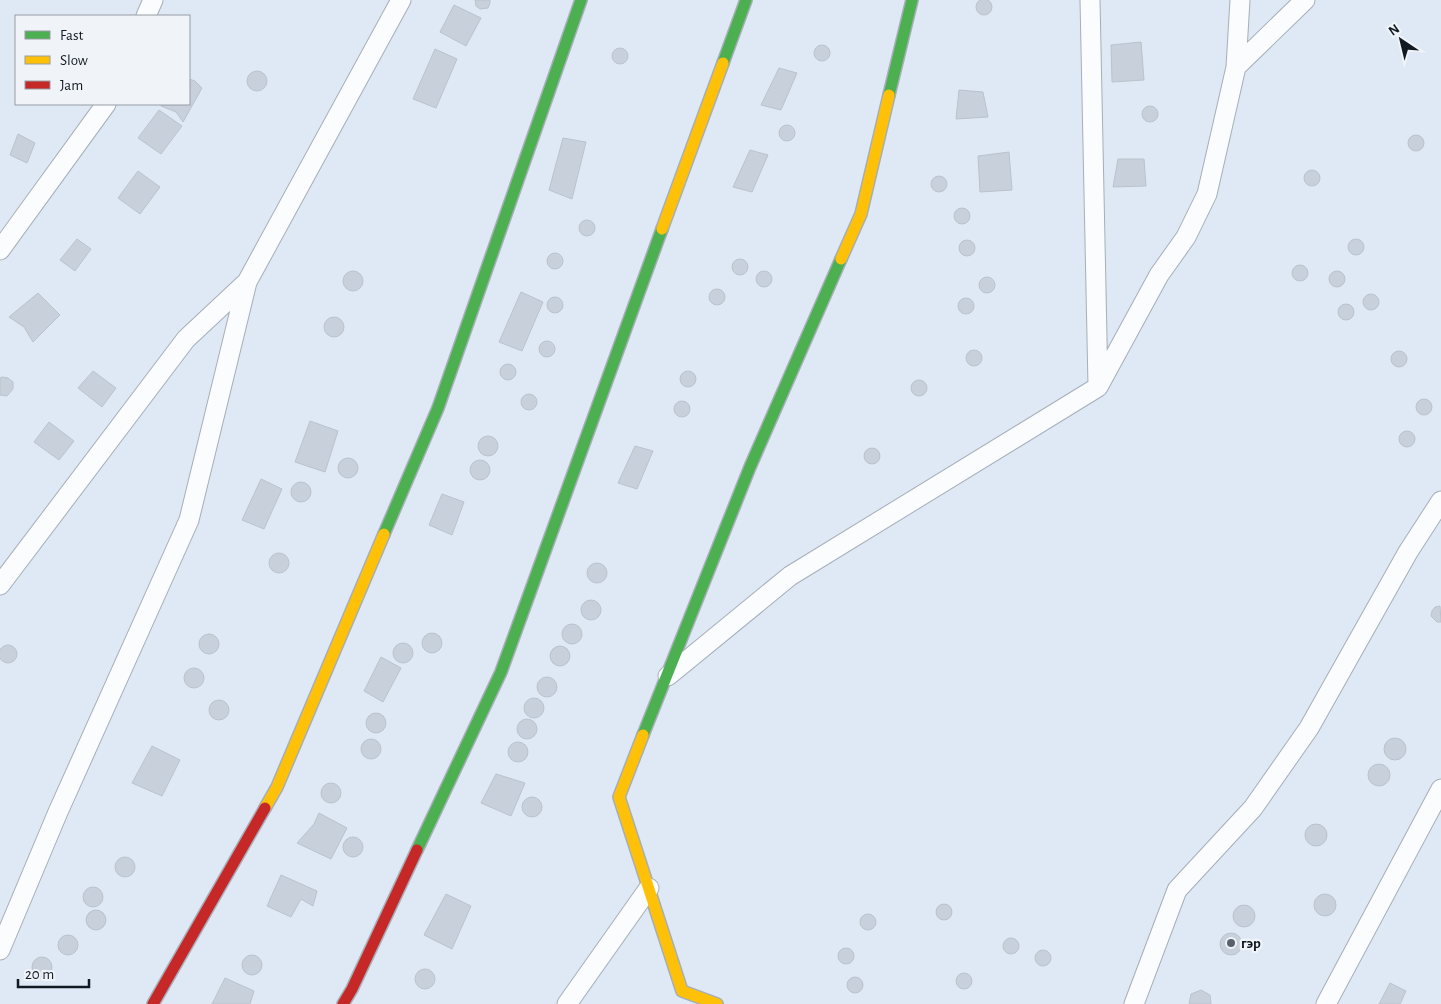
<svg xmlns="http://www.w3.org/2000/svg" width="1441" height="1004" viewBox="0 0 1441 1004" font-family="'Alegreya Sans',sans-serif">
	<rect width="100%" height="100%" fill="#dfe9f5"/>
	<path fill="#c8d1db" stroke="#bac2cc" d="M976 7a8 8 0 1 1 16 0a8 8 0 1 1-16 0Z
		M475,0H490V3L488,8L480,9L476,6Z
		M454,5L481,18L466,46L440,32Z
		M1141,42L1144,80L1112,82L1111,45Z
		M814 53a8 8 0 1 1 16 0a8 8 0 1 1-16 0Z
		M612 56a8 8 0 1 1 16 0a8 8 0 1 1-16 0Z
		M435,49L457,59L436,108L413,99Z
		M779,68L797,73L781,110L761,105Z
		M247 81a10 10 0 1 1 20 0a10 10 0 1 1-20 0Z
		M189,79L195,81L202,88L183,122L176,112L161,106L162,104H189Z
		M959,90L983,92L988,117L956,119Z
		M1142 114a8 8 0 1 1 16 0a8 8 0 1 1-16 0Z
		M159,110L182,126L161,154L138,138Z
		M779 133a8 8 0 1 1 16 0a8 8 0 1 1-16 0Z
		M18,134L35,143L27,163L10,155Z
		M1408 143a8 8 0 1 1 16 0a8 8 0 1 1-16 0Z
		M563,138L586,142L572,199L549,190Z
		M750,150L768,155L752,192L733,187Z
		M1009,152L1012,190L980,192L978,156Z
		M1118,159H1144L1146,186L1113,187Z
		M1304 178a8 8 0 1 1 16 0a8 8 0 1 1-16 0Z
		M138,171L160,187L140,214L118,198Z
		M931 184a8 8 0 1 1 16 0a8 8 0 1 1-16 0Z
		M954 216a8 8 0 1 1 16 0a8 8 0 1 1-16 0Z
		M579 228a8 8 0 1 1 16 0a8 8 0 1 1-16 0Z
		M77,239L91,249L75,271L60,260Z
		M1348 247a8 8 0 1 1 16 0a8 8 0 1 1-16 0Z
		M959 248a8 8 0 1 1 16 0a8 8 0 1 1-16 0Z
		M547 261a8 8 0 1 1 16 0a8 8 0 1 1-16 0Z
		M732 267a8 8 0 1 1 16 0a8 8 0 1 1-16 0Z
		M1292 273a8 8 0 1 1 16 0a8 8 0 1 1-16 0Z
		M756 279a8 8 0 1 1 16 0a8 8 0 1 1-16 0Z
		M1329 279a8 8 0 1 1 16 0a8 8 0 1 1-16 0Z
		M343 281a10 10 0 1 1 20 0a10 10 0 1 1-20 0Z
		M979 285a8 8 0 1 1 16 0a8 8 0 1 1-16 0Z
		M709 297a8 8 0 1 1 16 0a8 8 0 1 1-16 0Z
		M521,292L543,302L522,351L499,342Z
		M38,293L60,315L33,342L24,327L9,317Z
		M1363 302a8 8 0 1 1 16 0a8 8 0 1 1-16 0Z
		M547 305a8 8 0 1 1 16 0a8 8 0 1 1-16 0Z
		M958 306a8 8 0 1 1 16 0a8 8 0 1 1-16 0Z
		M1338 312a8 8 0 1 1 16 0a8 8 0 1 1-16 0Z
		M324 327a10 10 0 1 1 20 0a10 10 0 1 1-20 0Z
		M539 349a8 8 0 1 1 16 0a8 8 0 1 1-16 0Z
		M966 358a8 8 0 1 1 16 0a8 8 0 1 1-16 0Z
		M1391 359a8 8 0 1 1 16 0a8 8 0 1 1-16 0Z
		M500 372a8 8 0 1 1 16 0a8 8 0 1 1-16 0Z
		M93,371L116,388L102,407L78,388Z
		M680 379a8 8 0 1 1 16 0a8 8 0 1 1-16 0Z
		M2,377L8,378L13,382V389L7,396L0,395V378Z
		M911 388a8 8 0 1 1 16 0a8 8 0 1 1-16 0Z
		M521 402a8 8 0 1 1 16 0a8 8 0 1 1-16 0Z
		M1416 407a8 8 0 1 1 16 0a8 8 0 1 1-16 0Z
		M674 409a8 8 0 1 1 16 0a8 8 0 1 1-16 0Z
		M310,421L338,431L325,472L295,462Z
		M49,422L74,441L59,460L34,442Z
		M1399 439a8 8 0 1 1 16 0a8 8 0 1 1-16 0Z
		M478 446a10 10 0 1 1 20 0a10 10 0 1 1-20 0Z
		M635,446L653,451L637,489L618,483Z
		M864 456a8 8 0 1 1 16 0a8 8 0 1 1-16 0Z
		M338 468a10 10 0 1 1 20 0a10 10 0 1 1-20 0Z
		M470 470a10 10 0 1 1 20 0a10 10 0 1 1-20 0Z
		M261,479L282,489L264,529L242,520Z
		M291 492a10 10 0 1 1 20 0a10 10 0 1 1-20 0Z
		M442,494L464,502L452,535L429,525Z
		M269 563a10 10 0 1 1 20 0a10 10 0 1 1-20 0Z
		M587 573a10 10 0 1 1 20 0a10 10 0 1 1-20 0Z
		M581 610a10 10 0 1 1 20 0a10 10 0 1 1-20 0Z
		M1440,606L1441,622H1437L1431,616L1432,611L1435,607Z
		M562 634a10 10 0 1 1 20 0a10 10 0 1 1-20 0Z
		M422 643a10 10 0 1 1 20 0a10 10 0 1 1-20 0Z
		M199 644a10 10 0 1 1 20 0a10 10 0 1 1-20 0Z
		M393 653a10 10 0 1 1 20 0a10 10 0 1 1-20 0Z
		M-1 654a9 9 0 1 1 18 0a9 9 0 1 1-18 0Z
		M550 656a10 10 0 1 1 20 0a10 10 0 1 1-20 0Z
		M381,657L401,668L383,702L364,691Z
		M184 678a10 10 0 1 1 20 0a10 10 0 1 1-20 0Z
		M537 687a10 10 0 1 1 20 0a10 10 0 1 1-20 0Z
		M524 708a10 10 0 1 1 20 0a10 10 0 1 1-20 0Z
		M209 710a10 10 0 1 1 20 0a10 10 0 1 1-20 0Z
		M366 723a10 10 0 1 1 20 0a10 10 0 1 1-20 0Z
		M517 729a10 10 0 1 1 20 0a10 10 0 1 1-20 0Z
		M1384 749a11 11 0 1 1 22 0a11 11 0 1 1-22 0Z
		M361 749a10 10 0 1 1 20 0a10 10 0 1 1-20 0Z
		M508 752a10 10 0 1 1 20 0a10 10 0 1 1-20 0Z
		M152,746L180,760L162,796L132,783Z
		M1368 775a11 11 0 1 1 22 0a11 11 0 1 1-22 0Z
		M496,774L525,783L511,816L481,803Z
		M321 793a10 10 0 1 1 20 0a10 10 0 1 1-20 0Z
		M522 807a10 10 0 1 1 20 0a10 10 0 1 1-20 0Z
		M319,813L347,828L331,859L297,843L314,824Z
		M1305 835a11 11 0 1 1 22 0a11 11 0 1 1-22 0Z
		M343 847a10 10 0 1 1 20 0a10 10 0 1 1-20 0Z
		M115 867a10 10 0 1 1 20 0a10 10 0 1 1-20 0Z
		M281,875L317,891L313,906L301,899L291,917L267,906Z
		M83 897a10 10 0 1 1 20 0a10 10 0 1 1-20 0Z
		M1314 905a11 11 0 1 1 22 0a11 11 0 1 1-22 0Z
		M446,894L471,906L452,949L424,935Z
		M936 912a8 8 0 1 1 16 0a8 8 0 1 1-16 0Z
		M1233 916a11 11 0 1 1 22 0a11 11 0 1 1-22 0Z
		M86 920a10 10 0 1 1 20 0a10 10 0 1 1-20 0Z
		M860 922a8 8 0 1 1 16 0a8 8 0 1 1-16 0Z
		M1220 944a11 11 0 1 1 22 0a11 11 0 1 1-22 0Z
		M58 945a10 10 0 1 1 20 0a10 10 0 1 1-20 0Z
		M1003 946a8 8 0 1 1 16 0a8 8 0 1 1-16 0Z
		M838 956a8 8 0 1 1 16 0a8 8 0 1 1-16 0Z
		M1035 958a8 8 0 1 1 16 0a8 8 0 1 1-16 0Z
		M242 965a10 10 0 1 1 20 0a10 10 0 1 1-20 0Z
		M32 967a10 10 0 1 1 20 0a10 10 0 1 1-20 0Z
		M415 979a10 10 0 1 1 20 0a10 10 0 1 1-20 0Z
		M956 981a8 8 0 1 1 16 0a8 8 0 1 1-16 0Z
		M847 985a8 8 0 1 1 16 0a8 8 0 1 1-16 0Z
		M225,978L254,991L250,1004H212Z
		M1390,983L1406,991L1400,1004H1379Z
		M1201,990L1210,995L1211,1004H1189L1191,994Z"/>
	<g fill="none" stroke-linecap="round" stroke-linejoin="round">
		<defs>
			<path id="street" d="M1090,0L1098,386
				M146,16L153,0
				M1236,67L1305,0
				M0,250L106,104
				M0,585L186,339L247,282L401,0
				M668,676L790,576L1098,387L1159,275L1186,237L1207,194L1236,67L1240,0
				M0,950L58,812L189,520L247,282
				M567,1004L649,888
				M1134,1004L1177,890L1253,808L1309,728L1408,552L1441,501
				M1326,1004L1441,789"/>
			<path id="fast" d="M723,63L746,0
				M889,95L912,0
				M384,534L438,408L581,0
				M643,735L750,467L841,259
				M417,850L501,672L662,229"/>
			<path id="slow" d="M662,229L723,63
				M841,259L861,214L889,95
				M643,735L619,797L682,991L717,1004
				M265,808L277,787L384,534"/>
			<path id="jam" d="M153,1004L265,808
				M343,1004L352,989L417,850"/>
		</defs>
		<use href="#street" stroke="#a6aeb7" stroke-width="21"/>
		<use href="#fast" stroke="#a6aeb7" stroke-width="14"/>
		<use href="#slow" stroke="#a6aeb7" stroke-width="14"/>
		<use href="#jam" stroke="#a6aeb7" stroke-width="14"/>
		<use href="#street" stroke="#fafcfe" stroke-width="19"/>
		<use href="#fast" stroke="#4caf50" stroke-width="11"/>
		<use href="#slow" stroke="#ffc107" stroke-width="11"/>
		<use href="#jam" stroke="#c62828" stroke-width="11"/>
	</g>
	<circle fill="#59626c" stroke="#f0f4f9" stroke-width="2" cx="1231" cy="943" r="5"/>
	<g text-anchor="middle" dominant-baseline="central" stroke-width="4.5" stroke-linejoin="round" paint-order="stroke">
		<g font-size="15" font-weight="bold" fill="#111922" stroke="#f0f4f9" text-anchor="start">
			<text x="1241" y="943">гэр</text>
		</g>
	</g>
	<rect x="15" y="15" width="175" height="90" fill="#f0f4f9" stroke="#979ca3"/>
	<rect x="25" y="31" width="25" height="8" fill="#4caf50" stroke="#979ca3"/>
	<text x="60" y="40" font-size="15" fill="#111922">Fast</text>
	<rect x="25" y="56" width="25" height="8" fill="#ffc107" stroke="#979ca3"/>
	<text x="60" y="65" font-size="15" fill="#111922">Slow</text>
	<rect x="25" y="81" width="25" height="8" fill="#c62828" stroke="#979ca3"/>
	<text x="60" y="90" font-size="15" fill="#111922">Jam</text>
	<g transform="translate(1401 40) rotate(325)" stroke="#f0f4f9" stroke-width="4" paint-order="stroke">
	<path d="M0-4L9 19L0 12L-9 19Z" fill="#111922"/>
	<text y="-8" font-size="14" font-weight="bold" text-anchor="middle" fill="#111922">N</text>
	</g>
	<path d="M18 979v8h71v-8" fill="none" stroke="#111922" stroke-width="2.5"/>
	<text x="25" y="979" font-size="15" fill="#111922" stroke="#f0f4f9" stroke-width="4" paint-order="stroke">20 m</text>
</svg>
